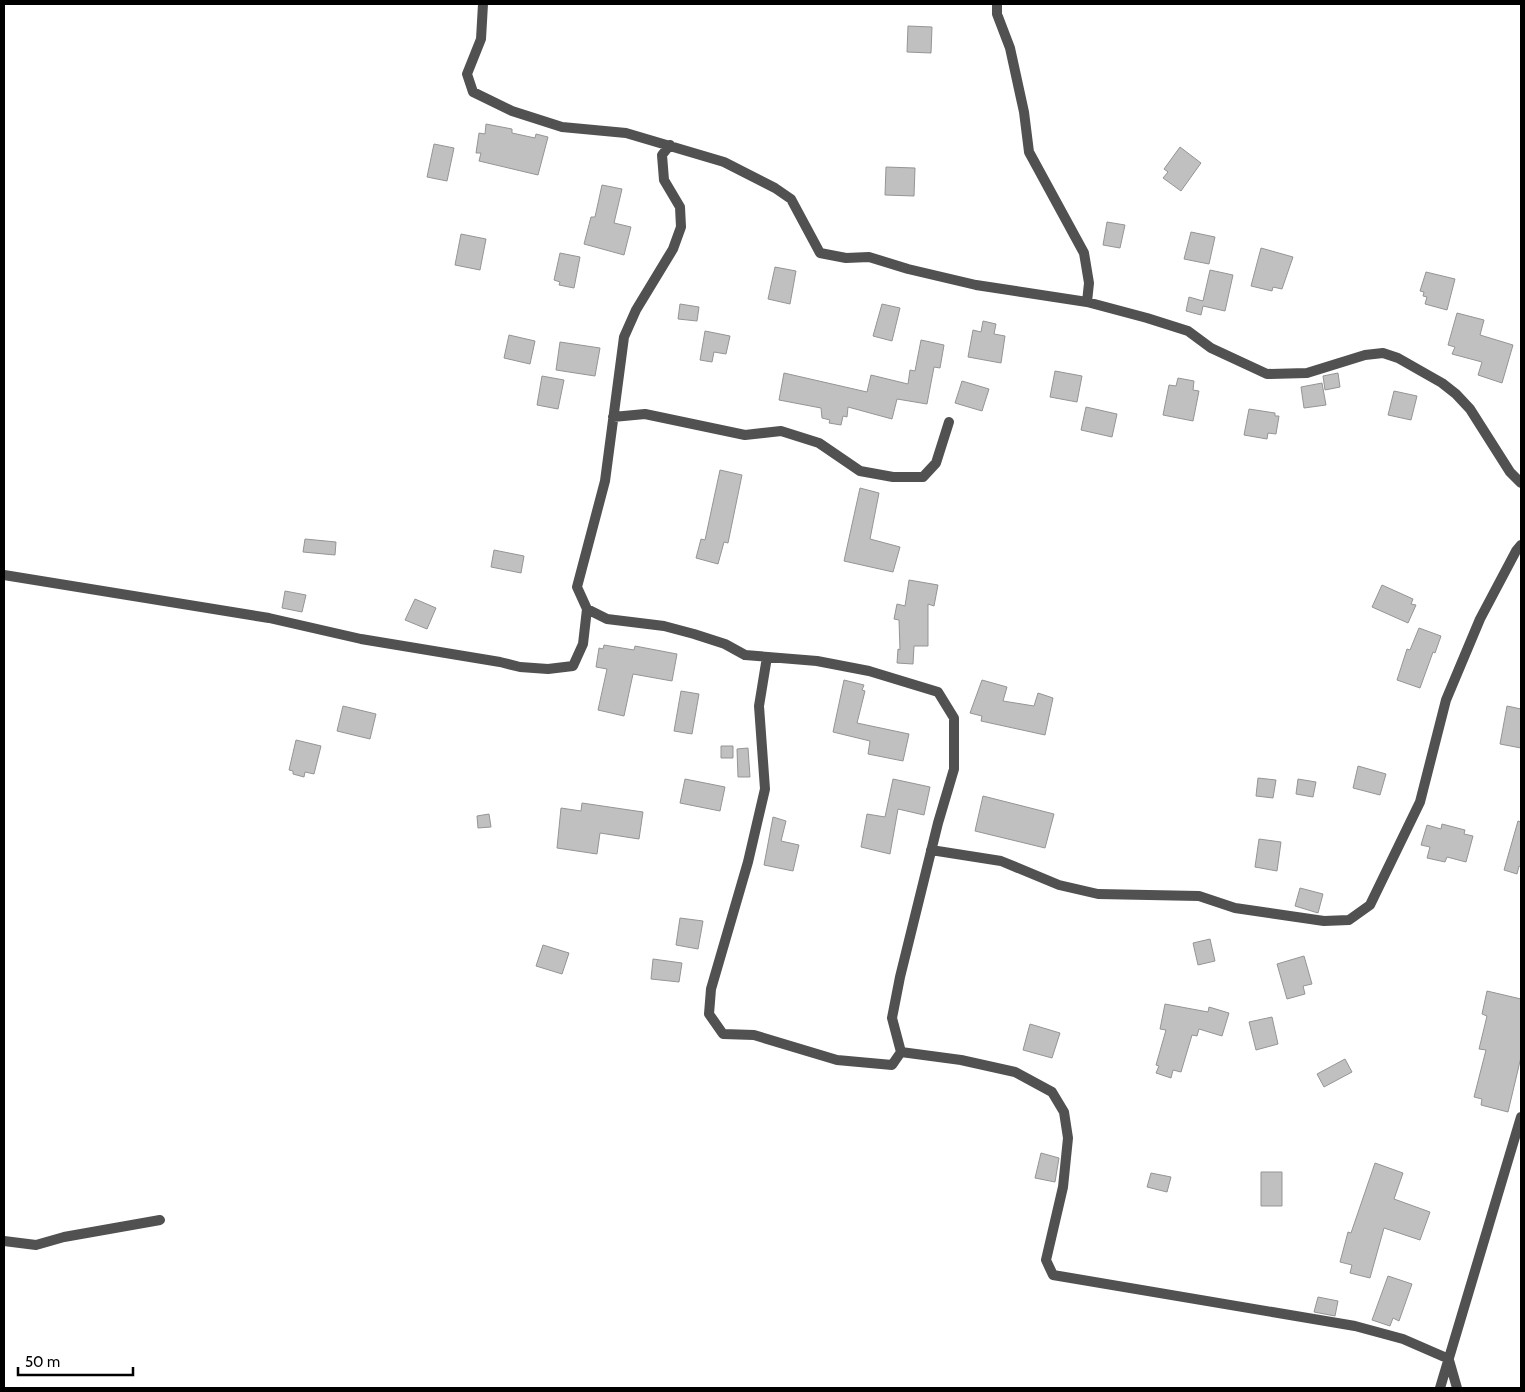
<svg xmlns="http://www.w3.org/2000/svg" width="1525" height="1392" viewBox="0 0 1525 1392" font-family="Cabin,sans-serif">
	<rect width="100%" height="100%" fill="#fff"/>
	<path fill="#c0c0c0" stroke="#959595" d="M908,26L932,27L931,53L907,52Z
		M486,124L512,129V133L535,138L536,134L548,137L538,175L479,161L481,153H476L479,133L485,134Z
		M434,144L454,148L447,181L427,177Z
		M1180,147L1201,163L1181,191L1163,178L1168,172L1164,169Z
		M886,167L915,168L914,196L885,195Z
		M602,185L622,189L614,223L631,227L624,255L584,244L591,217H595Z
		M1107,222L1125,225L1120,248L1103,245Z
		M1191,232L1215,237L1209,264L1184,259Z
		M461,234L486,239L480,270L455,265Z
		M1261,248L1293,257L1282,289L1273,287L1272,291L1251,286Z
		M560,253L580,257L574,288L559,285L560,282L554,280Z
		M775,267L796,271L790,304L768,299Z
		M1210,270L1233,275L1225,311L1203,306L1201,315L1186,311L1189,297L1203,301Z
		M1426,272L1455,279L1447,310L1425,304L1427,297L1423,296L1424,292L1420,291Z
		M680,304L699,307L697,321L678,319Z
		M882,304L900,308L892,341L873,336Z
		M1457,313L1484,320L1480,335L1513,345L1502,383L1478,375L1482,362L1452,354L1455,347L1448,345Z
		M983,321L996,324L994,334L1005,336L1001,363L968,357L973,330L981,332Z
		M705,331L730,336L726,354L714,352L712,362L700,360Z
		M509,335L535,341L530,364L504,358Z
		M921,340L944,345L940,368L934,367L927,404L897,399L892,419L848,407L847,417L843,416L841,425L829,423L830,420L822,418L821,408L779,400L784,373L867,392L871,375L908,384L910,370L915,371Z
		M560,342L600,348L595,376L556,370Z
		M1055,371L1082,376L1077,402L1050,397Z
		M1338,373L1340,387L1325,390L1323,376Z
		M542,376L564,380L558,409L537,405Z
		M1178,378L1194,381L1193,390L1199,391L1193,421L1163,415L1169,385L1176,386Z
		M962,381L989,389L982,411L955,403Z
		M1322,383L1326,405L1304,408L1301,387Z
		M1394,391L1417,396L1411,420L1388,415Z
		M1086,407L1117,414L1112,437L1081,430Z
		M1249,409L1275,413V416H1279L1276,434L1268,433L1267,439L1244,435Z
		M720,470L742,475L728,543L724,542L718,564L696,558L701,539L705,540Z
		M860,488L879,493L870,539L900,547L893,572L844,561Z
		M305,539L336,542L335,555L303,552Z
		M494,550L524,556L521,573L491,567Z
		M909,580L938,585L934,606L928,604V646H914L913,664L897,663L898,649L900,650L899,620L894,619L897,604L905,606Z
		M1382,585L1413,599L1411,604L1416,605L1408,623L1372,607Z
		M285,591L306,595L302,612L282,608Z
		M415,599L436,608L427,629L405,620Z
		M1419,628L1441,636L1435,653L1433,652L1420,688L1397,680L1407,649L1410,650Z
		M604,645L634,650L635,646L677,654L672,681L633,674L624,716L598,710L607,669L596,667L599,648L603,649Z
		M844,680L864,685L862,690L865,691L857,723L909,734L903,761L868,754L870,741L833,732Z
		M982,680L1007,687L1003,701L1034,706L1038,693L1053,698L1045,735L981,721L982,716L970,713Z
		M681,691L699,694L692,734L674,731Z
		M343,706L376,714L370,739L337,731Z
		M1507,706L1521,709V748L1500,744Z
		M296,740L321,746L314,774L305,772L304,777L293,774V771L289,770Z
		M721,746H733V758H721Z
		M748,748L750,777H738L737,749Z
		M1358,766L1386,774L1380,795L1353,788Z
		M1258,778L1276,780L1273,798L1256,796Z
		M685,779L725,787L720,811L680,803Z
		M893,779L930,787L924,815L898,809L890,854L861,847L867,814L885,817Z
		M1298,779L1316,782L1313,797L1296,794Z
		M983,796L1054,814L1045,848L975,831Z
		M582,803L643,812L639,839L600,833L597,854L557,848L561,808L581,811Z
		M489,814L491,827L478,828L477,816Z
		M773,817L786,821L781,841L799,845L793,871L764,865Z
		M1518,821L1521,822V867L1519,866L1517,874L1504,870Z
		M1442,824L1465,830L1464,834L1473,836L1466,862L1447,857L1445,862L1427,858L1430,847L1421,845L1427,825L1441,829Z
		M1259,839L1281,842L1277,871L1255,867Z
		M1300,888L1323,894L1318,913L1295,906Z
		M680,918L703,921L698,949L676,945Z
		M1210,939L1215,961L1198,965L1193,943Z
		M543,945L569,953L562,974L536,966Z
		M1304,956L1312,984L1303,986L1305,994L1287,999L1277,964Z
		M653,959L682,963L679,982L651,979Z
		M1487,991L1521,999V1057L1508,1112L1481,1105L1482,1099L1474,1097L1486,1050L1479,1049L1487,1016L1482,1014Z
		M1165,1004L1208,1012L1209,1007L1229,1013L1222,1036L1199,1029L1197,1036L1192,1035L1181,1072L1173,1070L1171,1078L1156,1073L1159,1066L1156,1065L1166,1030L1160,1029Z
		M1272,1017L1278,1044L1256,1050L1249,1022Z
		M1030,1024L1060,1033L1052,1058L1023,1050Z
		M1345,1059L1352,1072L1324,1087L1317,1074Z
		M1041,1153L1059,1158L1055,1182L1035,1178Z
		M1375,1163L1403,1173L1394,1199L1430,1212L1420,1240L1384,1228L1370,1278L1350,1273L1352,1265L1340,1262L1348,1232L1351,1233Z
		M1261,1172H1282V1206H1261Z
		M1151,1173L1171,1177L1167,1192L1147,1187Z
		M1388,1276L1412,1284L1399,1321L1393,1318L1390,1326L1372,1320Z
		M1318,1297L1338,1301L1335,1316L1314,1312Z"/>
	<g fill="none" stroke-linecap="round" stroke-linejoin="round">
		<path stroke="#515151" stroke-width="10" d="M483,4L481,39L467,74L473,92L512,111L562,127L626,133L724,162L775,188L791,199L820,253L846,258L869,257L908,269L976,285L1087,302L1147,318L1188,331L1211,348L1267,374L1307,373L1365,355L1383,353L1398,358L1442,383L1456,394L1470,409L1510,472L1521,483
			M997,4V14L1010,48L1024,112L1029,152L1084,253L1089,283L1087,302
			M670,145L662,155L664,180L680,207L681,227L673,249L636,310L624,337L605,481L577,587L587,609L607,619L664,626L694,634L725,644L745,655L817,661L869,671L938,692L954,718V769L938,823L900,977L892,1018L901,1052
			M613,417L645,414L745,435L781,431L819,443L860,471L893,477H923L936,463L949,422
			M4,575L269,618L361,639L500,662L520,667L548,669L573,666L583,644L587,609
			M767,657L759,706L765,789L748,862L711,989L709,1014L723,1034L754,1035L837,1060L892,1065L901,1052L961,1060L1015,1072L1052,1092L1064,1112L1068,1138L1063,1187L1046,1260L1053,1275L1355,1326L1403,1339L1449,1359
			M931,850L1001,861L1059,885L1098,894L1199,896L1235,908L1324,921L1349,920L1370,905L1420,802L1446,700L1480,619L1516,551L1521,545
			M4,1241L36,1245L64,1237L160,1220
			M1449,1360L1457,1388
			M1440,1388L1521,1117"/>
	</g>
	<rect width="1525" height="1392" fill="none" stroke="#000000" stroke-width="10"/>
	<path d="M18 1367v8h115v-8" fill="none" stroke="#000000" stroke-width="2.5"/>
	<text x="25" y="1367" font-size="15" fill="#000000" stroke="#ffffff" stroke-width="4" paint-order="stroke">50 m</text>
</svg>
